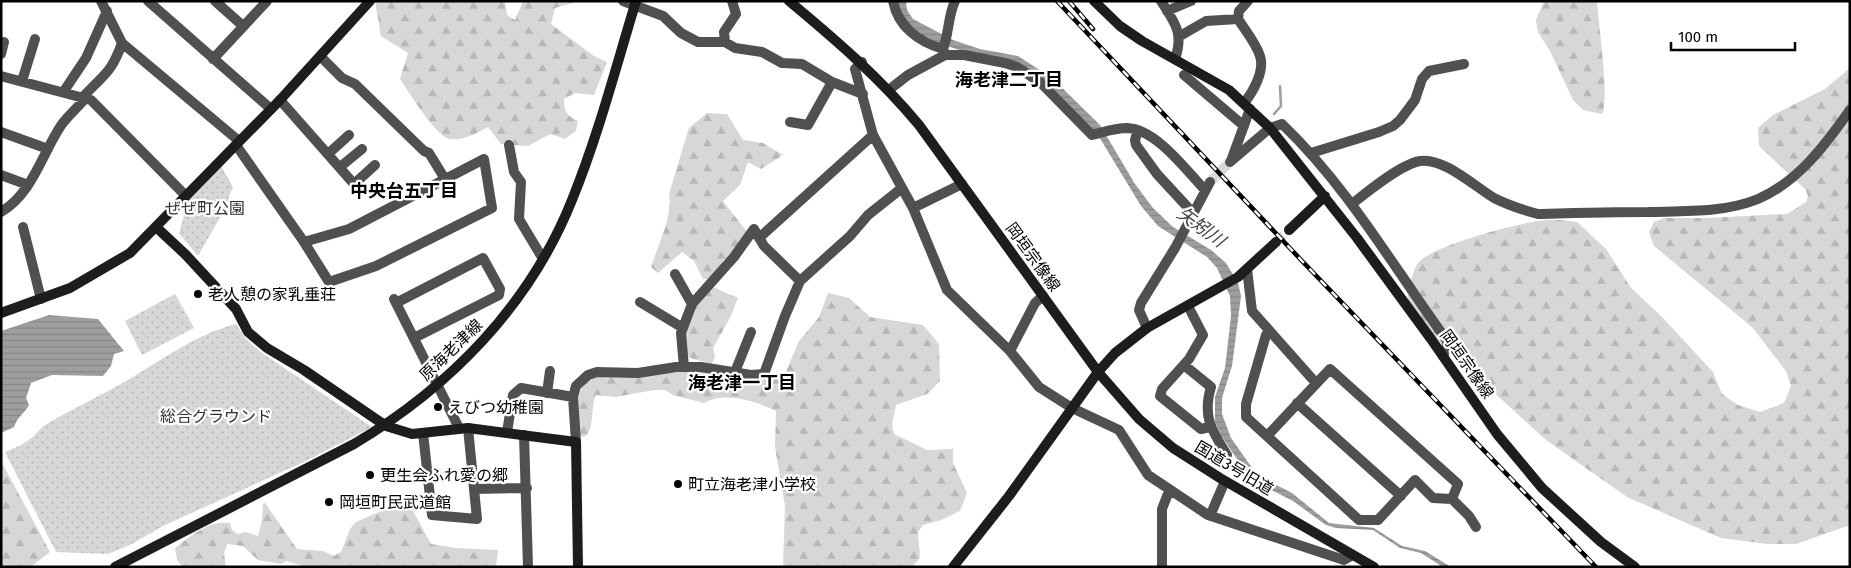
<svg xmlns="http://www.w3.org/2000/svg" width="1851" height="568" viewBox="0 0 1851 568" font-family="'Fira Sans','Noto Sans JP',sans-serif">
	<defs>
		<pattern id="grass-dots" width="8" height="8" patternUnits="userSpaceOnUse" patternTransform="scale(1.25)"><rect width="8" height="8" fill="#d7d7d7"/><path d="M2 2h.1M6 6h.1" fill="none" stroke="#b7b7b7" stroke-width="1.8" stroke-linecap="round"/></pattern>
		<pattern id="forest-firs" width="22" height="20" patternUnits="userSpaceOnUse" patternTransform="scale(1.25)"><rect width="22" height="20" fill="#d7d7d7"/><path d="M5 1l3.5 6h-7zM16 11l3.5 6h-7z" fill="#b7b7b7"/></pattern>
		<pattern id="water-rules" width="6" height="5" patternUnits="userSpaceOnUse" patternTransform="scale(1.25)"><rect width="6" height="5" fill="#9e9e9e"/><path d="M0 2.5h6" fill="none" stroke="#868686"/></pattern>
	</defs>
	<rect width="100%" height="100%" fill="#fff"/>
	<path fill="url(#grass-dots)" d="M220,164L233,187L223,212L198,256L179,233L189,198Z
		M175,294L194,328L142,355L125,321Z
		M236,324L246,339L262,353L372,427L306,461L165,525L130,545L108,554L56,552L5,452C20,446 31,441 42,427C66,412 92,400 117,386C156,365 192,335 236,324Z"/>
	<path fill="url(#forest-firs)" d="M375,1H505L507,15L515,20L523,1H572L573,3L555,8L551,24L594,56L607,62L594,95L575,93L564,99C564,112 567,116 578,121L576,131L565,139L550,134L528,146L501,144L488,127C477,133 463,141 450,139C436,137 409,92 400,79L408,53L381,36Z
		M1544,1H1597C1598,21 1610,101 1602,114L1583,110L1573,100L1550,51L1538,32L1536,20Z
		M1850,68V525L1796,544H1767L1721,538L1627,497L1546,440L1408,314C1406,303 1411,271 1419,262C1434,245 1522,222 1546,220C1557,219 1567,221 1577,222L1606,249L1631,288L1662,317L1713,372L1722,394L1738,405L1760,412L1784,403L1791,386L1786,371L1752,327L1654,246L1649,232L1654,222L1664,218H1706L1787,214L1806,202L1808,196L1805,189L1759,146L1758,128L1773,115L1825,89Z
		M707,113L727,114L743,140L763,143L783,155L761,169L748,162L740,185L723,201L747,232L732,257L723,260L722,268L712,279H703L694,261L682,252L658,273L651,267C658,245 673,216 669,194L689,128Z
		M713,287L738,298L730,318L713,348L715,356L712,364L690,358L686,353L684,333L698,300Z
		M828,293L849,298L870,317L923,325L939,344L940,381L927,394L896,405L892,424L894,434L927,450L953,449V463L967,493L960,511L941,520L923,525L918,532L920,558L912,567H783L785,506L775,447L776,411C755,401 725,391 704,403L673,395L665,390H654L615,397L596,395C590,408 595,426 586,436L580,437C579,413 571,391 593,377C630,375 669,368 705,371C740,374 747,387 785,374L799,341L819,317Z
		M1,461L50,552L32,566L1,567Z
		M402,502L412,509L431,544L456,548L498,550L496,567H306L287,561L280,564L258,560L243,546L227,544L224,553L226,567H183L177,560L175,548C189,537 211,519 230,523L232,530L238,534L245,532L258,536L262,520L263,504L265,503L297,549L323,551L334,556L341,552L350,529L356,522Z"/>
	<path fill="url(#water-rules)" d="M897,1H906L907,10L913,19L953,40L980,49L1018,56L1052,78L1100,125L1135,184L1153,208L1173,227L1211,250L1226,263L1238,283L1241,296L1232,366L1222,398V414L1231,438L1257,475L1292,493L1329,523L1374,528L1402,546L1425,551L1451,567H1443L1421,553L1400,548L1373,530L1336,528L1326,525L1293,501L1262,485L1247,474L1221,435L1215,422V397L1225,368L1231,316L1230,296L1217,268L1207,257L1158,226L1141,206L1101,140L1091,127L1051,86L1025,67C997,60 922,45 906,22C902,16 900,8 897,1Z
		M49,315L98,319L124,351L114,354L111,366L103,376L52,375L31,383L26,398L29,405C25,413 17,417 14,427L1,433V331Z"/>
	<g fill="none" stroke-linecap="round" stroke-linejoin="round">
		<path stroke="#9e9e9e" stroke-width="2.5" d="M1274,114L1281,106L1280,86"/>
		<path stroke="#d9d9d9" stroke-width="10" stroke-dasharray="10 5" stroke-linecap="butt" d="M1210,182L1230,162"/>
		<path stroke="#d9d9d9" stroke-width="10" stroke-dasharray="10 5" stroke-linecap="butt" d="M1276,242L1289,230"/>
		<path stroke="#505050" stroke-width="10" d="M148,1L271,109
			M215,1L243,26
			M623,1L663,16L681,33L698,42H725L735,48L762,52L782,63L802,64L832,82L863,94
			M893,1C898,27 919,42 943,49
			M1161,1C1175,23 1184,33 1175,59
			M1167,11L1191,1
			M1180,36L1206,21L1238,19
			M725,42L724,32L736,14L732,1
			M122,43L239,141
			M1,54L4,42
			M945,54L943,49C949,33 948,16 955,1
			M321,57L342,78L355,84L424,151L429,153L445,179
			M213,59L267,1
			M862,62L855,69L873,135L913,208L947,290L1010,351L1039,387L1072,408L1119,430L1148,475L1208,515L1344,560L1353,555
			M1184,75L1244,126
			M1,76L91,100L186,196
			M22,81L35,39
			M890,89L908,75L945,55H964L1005,63L1017,67L1041,83L1092,135C1104,132 1115,128 1127,128C1156,129 1186,170 1205,190
			M64,91L86,58L107,11
			M280,100L354,184L375,165
			M1244,103C1253,92 1265,71 1260,56C1256,43 1245,30 1238,19L1239,11L1248,1
			M790,122L808,125L832,82
			M1138,130L1135,140L1136,145L1157,174L1193,213
			M1,132L48,149
			M236,145L304,242L329,282L376,266L492,208L484,159L349,229L304,242
			M509,145L514,172L521,182L519,219L543,259
			M329,153L349,135
			M1311,153L1379,132L1393,126L1400,120L1415,100L1422,79L1429,71L1464,64
			M1231,161L1250,109
			M1230,162L1270,128L1282,124C1348,187 1394,268 1448,342L1443,356
			M340,167L362,149
			M1,175L28,185
			M1352,204C1367,192 1401,164 1420,161C1443,157 1474,186 1494,198C1508,205 1523,210 1538,214C1575,213 1611,212 1648,212C1684,211 1724,213 1758,199C1798,182 1826,144 1850,110
			M913,208L962,184
			M1,212C33,193 42,153 62,124C68,116 76,109 83,101V97C104,74 111,74 122,43L101,1
			M23,227L41,299
			M759,238L873,135
			M1247,269L1252,311L1315,382
			M675,274L692,304L681,333L684,367
			M394,299L459,428
			M640,302L683,328
			M396,303L483,258L500,289L499,295L414,338
			M692,304L734,257L754,229L764,246L800,281
			M1188,306L1203,335L1189,359L1162,389L1160,396L1201,429L1210,427
			M1147,328L1139,310L1141,303L1175,248L1210,182
			M1270,331L1266,335L1246,404V417L1359,520H1378L1415,480L1433,498L1452,499L1469,516L1476,527
			M1010,351L1035,303L1043,296
			M1184,365L1211,387C1202,417 1212,431 1227,455
			M735,372L751,332
			M547,393L550,371
			M1297,403L1401,496
			M507,432L513,395L521,388L573,397
			M423,433L432,515L477,519L468,428
			M524,435L528,567
			M1267,436L1330,369L1458,484L1452,499
			M576,442L573,397L576,386L588,375L597,372L638,373L676,367H701L751,375L764,374L785,316L800,281L850,236L868,215L902,188
			M474,489L527,488
			M1210,516L1225,481
			M1162,567V509L1169,491"/>
		<path stroke="#1d1d1d" stroke-width="10" d="M789,1C837,41 879,77 919,125L1098,372L1139,419L1173,448L1220,478L1374,567
			M1094,1L1120,26L1142,41L1229,90L1270,128L1357,238L1431,339L1497,434L1542,488L1601,542L1635,567
			M156,227L186,255L236,309L248,332L267,348L304,370L386,426L412,434L468,428L576,442L578,567
			M1289,230L1325,196
			M1,313L70,288L130,253L280,100L370,1
			M115,567L354,444C450,387 530,305 572,200C598,136 616,67 636,1
			M953,567L1009,496L1098,372L1115,353L1147,328L1238,277L1276,242"/>
		<defs>
			<path id="rail" d="M1057,1L1303,262L1596,567
				M1069,1L1093,29"/>
		</defs>
		<use href="#rail" stroke="#000" stroke-width="4.5"/>
		<use href="#rail" stroke="#fff" stroke-width="2.5" stroke-dasharray="8" stroke-linecap="butt"/>
	</g>
	<g fill="#000" stroke="#fff" stroke-width="2">
		<circle cx="198" cy="294" r="5"/>
		<circle cx="438" cy="407" r="5"/>
		<circle cx="370" cy="475" r="5"/>
		<circle cx="678" cy="484" r="5"/>
		<circle cx="329" cy="502" r="5"/>
	</g>
	<g text-anchor="middle" dominant-baseline="central" stroke-width="4.5" stroke-linejoin="round" paint-order="stroke">
		<g font-size="16" fill="#2e2e2e" stroke="#fff">
			<text x="205" y="208">ぜぜ町公園</text>
			<text x="216" y="416">総合グラウンド</text>
		</g>
		<g font-size="16" fill="#000" stroke="#fff">
			<text transform="translate(1033 257) rotate(54)">岡垣宗像線</text>
			<text transform="translate(451 350) rotate(-44)">原海老津線</text>
			<text transform="translate(1467 364) rotate(55)">岡垣宗像線</text>
			<text transform="translate(1234 468) rotate(31)">国道3号旧道</text>
		</g>
		<g font-size="16" fill="#000" stroke="#fff" text-anchor="start">
			<text x="208" y="294">老人憩の家乳垂荘</text>
			<text x="448" y="407">えびつ幼稚園</text>
			<text x="380" y="475">更生会ふれ愛の郷</text>
			<text x="688" y="484">町立海老津小学校</text>
			<text x="339" y="502">岡垣町民武道館</text>
		</g>
		<g font-size="18" font-weight="bold" fill="#000" stroke="#fff">
			<text x="1009" y="80">海老津二丁目</text>
			<text x="404" y="191">中央台五丁目</text>
			<text x="742" y="383">海老津一丁目</text>
		</g>
		<g font-size="18" font-style="italic" fill="#3f3f3f" stroke="#fff">
			<text transform="translate(1201 227) rotate(36)">矢矧川</text>
		</g>
	</g>
	<rect width="1851" height="568" fill="none" stroke="#000000" stroke-width="5"/>
	<path d="M1671 42v8h124v-8" fill="none" stroke="#000000" stroke-width="2.5"/>
	<text x="1678" y="42" font-size="15" fill="#000000" stroke="#ffffff" stroke-width="4" paint-order="stroke">100 m</text>
</svg>
